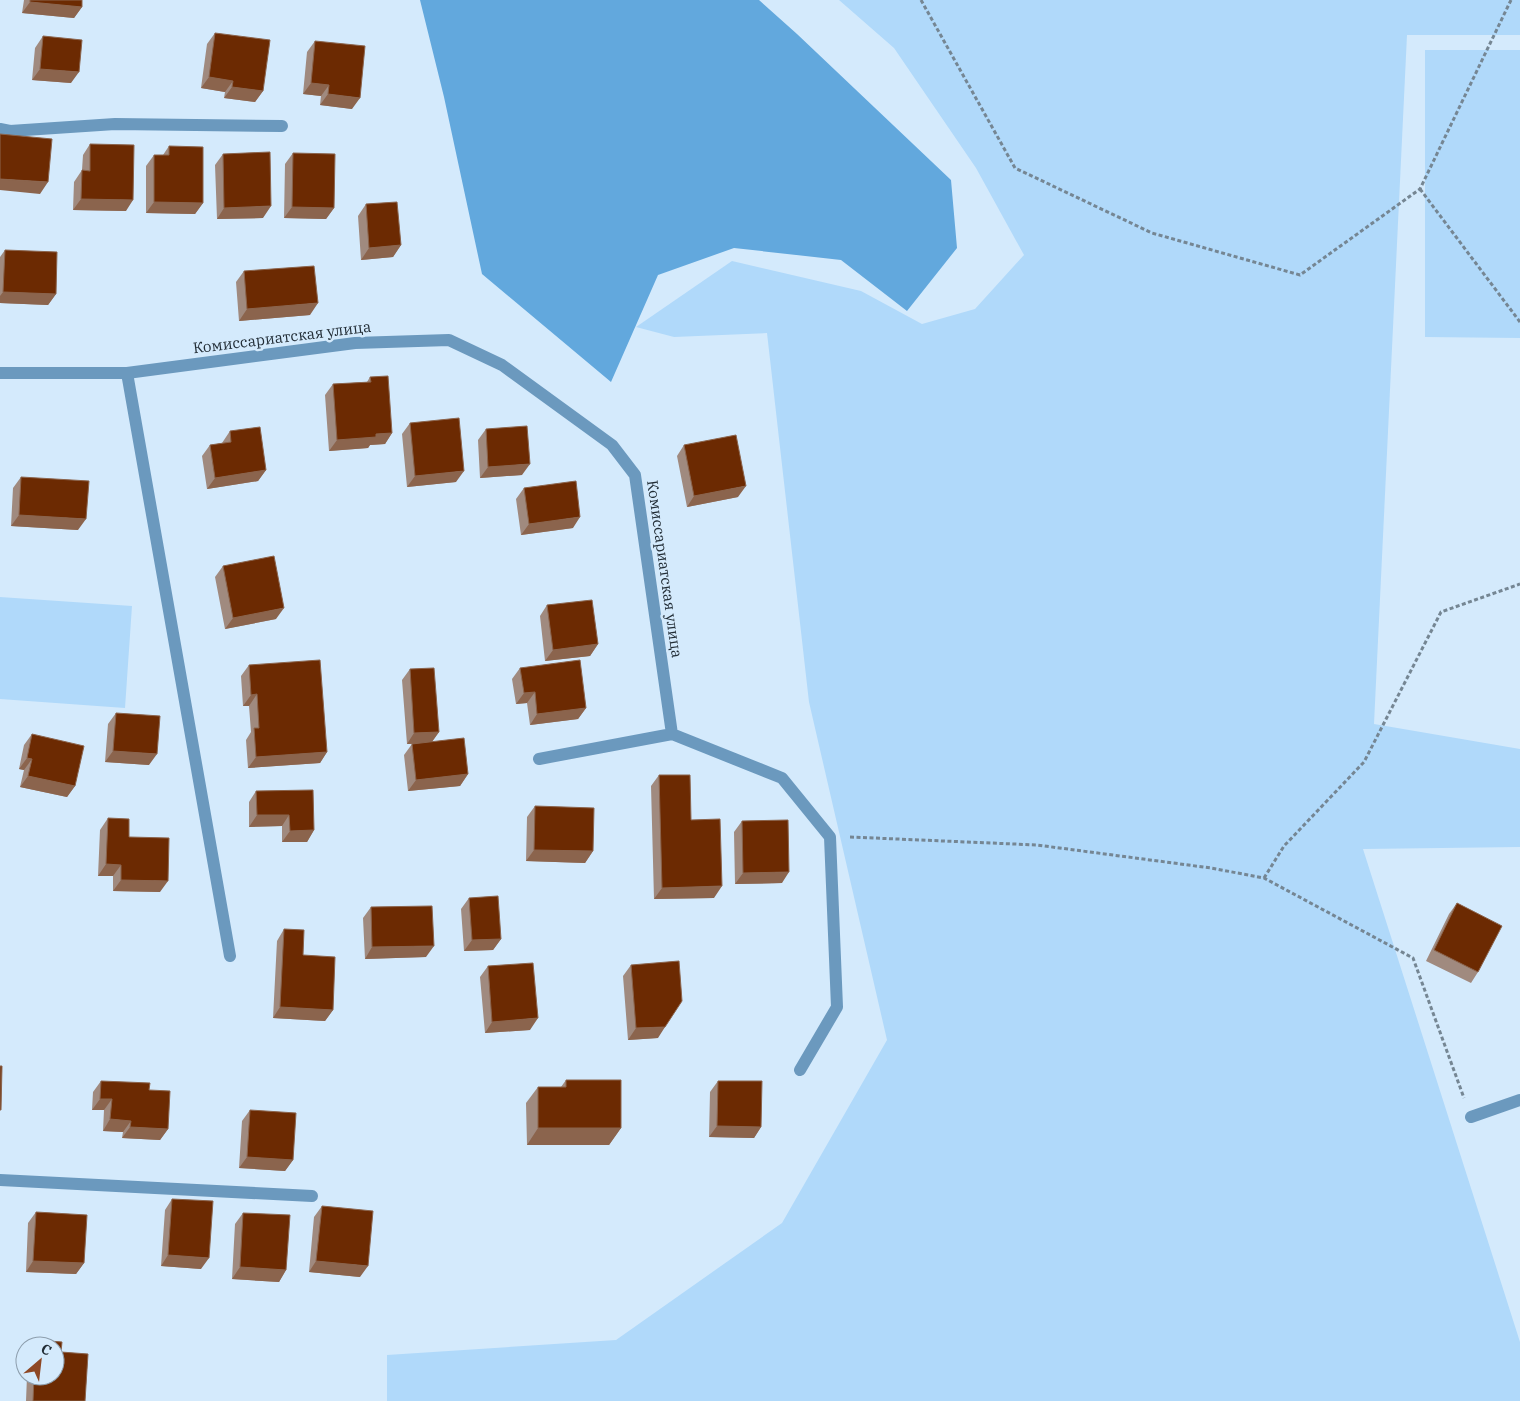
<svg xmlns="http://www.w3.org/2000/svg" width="1520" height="1401" viewBox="0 0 1520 1401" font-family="'IBM Plex Serif',serif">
	<rect width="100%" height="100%" fill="#d4eafc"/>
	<path fill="#b0d9fa" d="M839,0H1520V35H1407L1374,724L1520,749V847L1363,849L1520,1342V1401H387V1355L616,1340L782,1223L887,1040L809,702L767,333L674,337L636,327L732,261L861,291L922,324L975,309L1024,255L976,168L894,48Z
		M1425,50H1520V338L1425,337Z
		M0,597L132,606L125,708L0,699Z"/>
	<path fill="#62a8dd" d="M420,0H759L797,34L951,180L957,248L907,311L841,260L734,248L658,275L611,382L482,274L444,97Z"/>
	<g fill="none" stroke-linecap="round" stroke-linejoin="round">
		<path stroke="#758693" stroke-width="3" stroke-dasharray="4 2.5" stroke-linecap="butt" d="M921,0L1015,168L1152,233L1300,275L1420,189L1511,0
			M1420,189L1520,322
			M850,837L1037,845L1211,868L1264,878L1413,958L1464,1098
			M1264,878L1284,846L1364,762L1441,612L1520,584"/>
		<path stroke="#6b99be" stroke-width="12" d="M0,129L10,131L115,124L282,126
			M0,373H127L355,343L449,340L502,365L612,445L635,475L672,734L539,759
			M127,373L230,956
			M672,734L782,778L830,837L837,1007L800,1070
			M1471,1117L1520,1100
			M0,1180L312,1196"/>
	</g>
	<path fill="#a08a7f" d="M24,0H82V7L74,18L22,13Z
		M215,33L263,91L255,102L224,98L225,92L201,88L207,44Z
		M43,36L71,83L32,80L35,48Z
		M315,41L352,109L320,105L321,96L303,94L307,52Z
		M90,144L126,211L73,210L74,182L82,170L83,155Z
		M169,146L203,203L195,214L146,213V166L154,155H163Z
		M293,153L334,208L326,219L284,218L285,164Z
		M223,154L263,218L217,219L215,165Z
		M366,204L401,245L393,257L361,260L358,216Z
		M5,250L56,294L48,305L0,303V257Z
		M244,271L310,315L239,321L236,282Z
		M370,377L392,433L385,444L370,445L368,448L329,451L325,395L333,384L367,382Z
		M410,423L456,482L407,487L402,434Z
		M486,429L522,475L480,478L478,440Z
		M230,431L266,470L258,481L207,489L202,456L210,445L222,443Z
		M684,445L738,497L687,507L677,456Z
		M21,477L78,530L11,526L13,488Z
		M524,488L573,528L521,535L516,499Z
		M223,566L276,619L225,629L215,577Z
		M547,605L598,644L590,656L545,661L540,616Z
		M249,665L327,752L320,763L248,768L246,740L251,732L249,706H243L241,676Z
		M520,668L586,708L578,719L530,725L527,703L516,704L512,679Z
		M410,669L439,732L432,742L468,774L460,786L408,791L404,755L412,744H407L402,680Z
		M116,713L149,765L105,762L108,724Z
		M32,734L75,786L67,797L20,787L24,770L19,769L24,745Z
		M659,775L714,898L654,899L651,786Z
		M256,791L314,830L307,842H282V826L249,827V802Z
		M535,806L593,851L585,863L526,861L527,817Z
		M108,818L129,837L160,892L113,891V876H98L100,830Z
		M742,821L782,883L735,884L734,832Z
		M469,898L501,939L493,950L464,951L461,909Z
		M1457,903L1478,972L1471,983L1426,961L1449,914Z
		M371,907L426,957L365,959L363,918Z
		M284,929L303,955L333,1010L325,1021L273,1018L277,941Z
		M631,965L658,1038L628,1040L623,976Z
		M488,966L530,1030L485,1033L480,977Z
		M566,1080L621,1128L609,1145H527L526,1103L538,1087H561Z
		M101,1081L149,1090L168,1129L160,1140L122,1138L123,1132L103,1131L104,1110H92L93,1092Z
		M718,1081L761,1127L754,1138L709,1137L710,1092Z
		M250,1110L293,1160L285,1171L239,1168L242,1121Z
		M172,1199L201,1269L161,1266L165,1210Z
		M322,1206L360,1277L309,1272L314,1217Z
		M36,1212L84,1263L76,1274L26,1272L28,1223Z
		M243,1213L286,1270L279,1282L232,1279L235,1224Z
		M37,1340L62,1342L61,1352L88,1354L85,1401H26L27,1376H55V1346H33Z"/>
	<path fill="#8b644d" d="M30,2L82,7L74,18L22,13Z
		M40,69L79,72L71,83L32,80Z
		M209,77L233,81L225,92L201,88Z
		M311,83L329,85L321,96L303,94Z
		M232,87L263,91L255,102L224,98Z
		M328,94L360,98L352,109L320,105Z
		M0,179L48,182L40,194L0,190Z
		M81,199L133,200L126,211L73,210Z
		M154,202L203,203L195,214L146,213Z
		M271,206L263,218L217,219L224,208Z
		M292,207L334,208L326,219L284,218Z
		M401,245L393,257L361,260L369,248Z
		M3,292L56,294L48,305L0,303V296Z
		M318,303L310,315L239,321L247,309Z
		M392,433L385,444L370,445L368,448L329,451L337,440L376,434Z
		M530,464L522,475L480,478L488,467Z
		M266,470L258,481L207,489L215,478Z
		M464,471L456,482L407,487L415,476Z
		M746,486L738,497L687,507L694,496Z
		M19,515L86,519L78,530L11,526Z
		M580,517L573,528L521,535L529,524Z
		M284,608L276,619L225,629L233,618Z
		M598,644L590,656L545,661L553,650Z
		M535,692L527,703L516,704L524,693Z
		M257,694L249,706H243L251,695Z
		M586,708L578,719L530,725L537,714Z
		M439,732L431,743L407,744L414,733Z
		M113,751L157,754L149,765L105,762Z
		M327,752L320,763L248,768L256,757Z
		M27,758L32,759L24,770L19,769Z
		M468,774L460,786L408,791L416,780Z
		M28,776L75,786L67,797L20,787Z
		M257,815H289L282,826L249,827Z
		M314,830L307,842H282L290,831Z
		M534,850L593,851L585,863L526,861Z
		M106,864L121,865L113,876H98Z
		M789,872L782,883L735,884L743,873Z
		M121,880L168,881L160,892L113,891Z
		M722,886L714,898L654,899L662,888Z
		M501,939L493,950L464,951L472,940Z
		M434,946L426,957L365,959L372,947Z
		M280,1007L333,1010L325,1021L273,1018Z
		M538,1018L530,1030L485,1033L492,1022Z
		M665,1027L658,1038L628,1040L636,1028Z
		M100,1099H112L104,1110H92Z
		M110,1119L131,1121L123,1132L103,1131Z
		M717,1126L761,1127L754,1138L709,1137Z
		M130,1127L168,1129L160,1140L122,1138Z
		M538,1128H621L609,1145H527Z
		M247,1157L293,1160L285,1171L239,1168Z
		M168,1255L209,1258L201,1269L161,1266Z
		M33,1261L84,1263L76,1274L26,1272Z
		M316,1261L368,1266L360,1277L309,1272Z
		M240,1267L286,1270L279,1282L232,1279Z"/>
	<path fill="#6c2a02" stroke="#8b644d" d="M30,0H82V7L30,2Z
		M215,33L270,40L263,91L232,87L233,81L209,77Z
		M43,36L82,40L79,72L40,69Z
		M315,41L365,46L360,98L328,94L329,85L311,83Z
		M0,134L52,139L48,182L0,179Z
		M90,144L134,145L133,200L81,199L82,170L90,171Z
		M169,146L203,147V203L154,202V155H169Z
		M270,152L271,206L224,208L223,154Z
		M293,153L335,154L334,208L292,207Z
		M397,202L401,245L369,248L366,204Z
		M5,250L57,252L56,294L3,292Z
		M314,266L318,303L247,309L244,271Z
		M388,376L392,433L376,434V437L337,440L333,384L371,382L370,377Z
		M459,418L464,471L415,476L410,423Z
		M527,426L530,464L488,467L486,429Z
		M260,427L266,470L215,478L210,445L231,442L230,431Z
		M736,435L746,486L694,496L684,445Z
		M21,477L89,481L86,519L19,515Z
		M576,481L580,517L529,524L524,488Z
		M274,556L284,608L233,618L223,566Z
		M592,600L598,644L553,650L547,605Z
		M320,660L327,752L256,757L254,728H259L257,694L251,695L249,665Z
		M580,660L586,708L537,714L535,692L524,693L520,668Z
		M434,668L439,732L414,733L410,669Z
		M116,713L160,716L157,754L113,751Z
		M32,734L84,746L75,786L28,776L32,759L27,758Z
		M464,738L468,774L416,780L412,744Z
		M659,775H690L691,820L720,819L722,886L662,888Z
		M313,790L314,830L290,831L289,815H257L256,791Z
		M535,806L594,808L593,851L534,850Z
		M108,818L129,819V837L169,838L168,881L121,880V865L106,864Z
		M788,820L789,872L743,873L742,821Z
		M498,896L501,939L472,940L469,898Z
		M1457,903L1502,926L1478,972L1434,950Z
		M432,906L434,946L372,947L371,907Z
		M284,929L304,930L303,955L335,957L333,1010L280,1007Z
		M679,961L682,1001L665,1027L636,1028L631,965Z
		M533,963L538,1018L492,1022L488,966Z
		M0,1066H2L1,1110H0Z
		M566,1080H621V1128H538V1087H566Z
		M101,1081L150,1083L149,1090L170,1091L168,1129L130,1127L131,1121L110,1119L112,1099H100Z
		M718,1081H762L761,1127L717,1126Z
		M250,1110L296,1113L293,1160L247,1157Z
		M172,1199L213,1201L209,1258L168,1255Z
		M322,1206L373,1211L368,1266L316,1261Z
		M36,1212L87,1215L84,1263L33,1261Z
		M243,1213L290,1215L286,1270L240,1267Z
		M37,1340L62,1342L61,1352L88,1354L85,1401H33L34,1376H55V1346H37Z"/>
	<g text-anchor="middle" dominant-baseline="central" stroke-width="5" stroke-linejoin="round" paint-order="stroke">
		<g font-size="15" fill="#222d36" stroke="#d4eafc">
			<text transform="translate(282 337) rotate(-7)">Комиссариатская улица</text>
			<text transform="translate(665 569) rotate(82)">Комиссариатская улица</text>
		</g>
	</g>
	<g transform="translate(40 1361) rotate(28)"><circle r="24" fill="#d4eafc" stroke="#8d9ead"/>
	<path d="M0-4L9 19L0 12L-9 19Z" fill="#8e4724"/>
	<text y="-8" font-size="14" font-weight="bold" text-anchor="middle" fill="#222d36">С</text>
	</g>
</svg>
